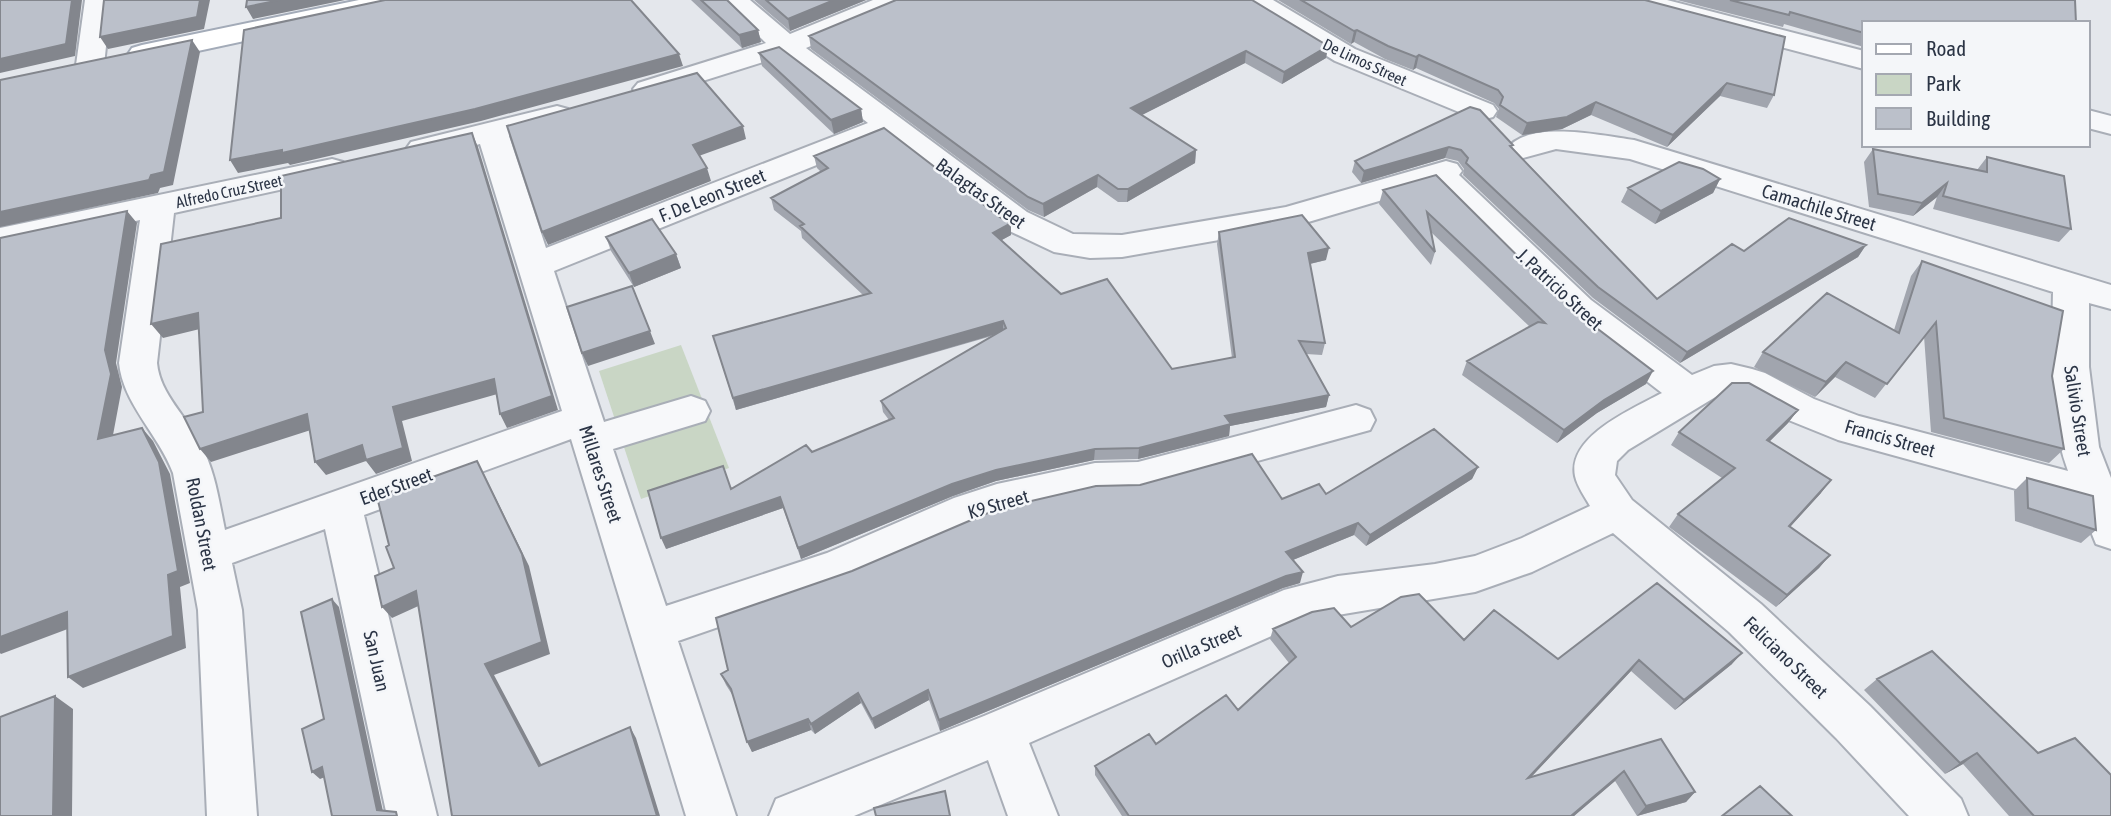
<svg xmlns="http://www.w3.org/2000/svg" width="2111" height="816" viewBox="0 0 2111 816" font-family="'Asap Condensed',sans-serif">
	<rect width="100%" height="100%" fill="#e4e7ec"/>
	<path fill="#c9d6c5" d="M681,345L729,468L641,499L599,371Z"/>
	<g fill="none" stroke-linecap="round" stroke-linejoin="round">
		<defs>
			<path id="minor" d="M85,0H111L104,65L100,71L90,74L80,71L76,65Z
				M721,0H750L790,34L873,0H909L905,6L806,48L1027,212L1073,234L1122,235L1286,207L1446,161L1457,164L1462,171L1459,175L1591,300L1692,375L1714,366L1731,364L1752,369L1765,373L1814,399L1859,416L2068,471C2047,414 2052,351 2053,292L1630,159L1556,149L1523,158L1512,156L1507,149C1528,119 1603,136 1634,140L2111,285V309L2089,303V367L2099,447L2111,478V549L2096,544L2081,507L1838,440L1786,419L1741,394L1722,393L1628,450L1617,461L1615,475L1632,500L1761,604L1870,706L1961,799L1968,816H1909L1836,738L1729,632L1613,533L1532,572L1475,592L1308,620L1029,743L1058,816H1008L988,760L854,816H769L776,799L984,716L1284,590L1338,576L1435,564L1475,556L1522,538L1590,506C1585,497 1577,486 1575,476C1567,436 1634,408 1662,393L1565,318L1433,185L1288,228L1122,257L1090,258L1054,252L1003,228L886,137L554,271L604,422L691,396L705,401L710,411L705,421L613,449L666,606L827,553L954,498L997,484L1095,463L1138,462L1356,405L1370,410L1375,420L1370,430L1138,494L1095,495L997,518L854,580L678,641L736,816H686L571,439L364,515L437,816H387L325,529L232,563L242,610L257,816H207L198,610L173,473C159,435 123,404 119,363L140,220L0,250V228L332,159L343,162L348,169L343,176L174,213L157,363C160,395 187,416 201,445C215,471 219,501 225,530L562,411L480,144L422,158L411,156L406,149L411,142L557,106L568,109L572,115L568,121L509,136L546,248L868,123L782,56L658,95L648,98L638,95L633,89L638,83L766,43Z
				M1241,0H1273L1355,49L1493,105L1497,111L1493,117L1482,120L1471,117L1335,61L1245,6Z
				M1623,0H1667L1864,51V69L1627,6Z
				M2088,110L2111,116V134L2088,128Z"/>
			<path id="major" d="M359,0H410L406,6L397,8L142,63L132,60L128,54L132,48L142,45Z"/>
		</defs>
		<use href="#minor" stroke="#a9aeb7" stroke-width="4"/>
		<use href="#major" stroke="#a3abb8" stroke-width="4"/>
		<use href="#minor" fill="#f7f8fa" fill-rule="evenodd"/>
		<use href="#major" fill="#fff" fill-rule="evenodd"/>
	</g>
	<path fill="#a1a5ae" d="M691,0H727L758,30L761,42L742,48Z
		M754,0H866L790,31Z
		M1278,0H1645L1774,95L1767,108L1720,96L1667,147L1591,115L1562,129L1522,135L1496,117L1499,109L1494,103L1416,68L1413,70L1385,59L1354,42L1351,44Z
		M1677,0H2075L1864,23V47L1784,24L1783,27Z
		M809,36L1328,46L1326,58L1282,84L1245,63L1142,115L1196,150L1195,163L1127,202H1118L1097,187L1044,217L1028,210L811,49Z
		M759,53L861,109L863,122L834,134L762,66Z
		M1470,107L1513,145L1512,147L1657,299L1744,251L1866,245L1858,257L1680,363L1593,298L1463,175L1464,169L1458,161L1445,158L1361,183L1352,172L1355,161Z
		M1873,149L1977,170L1987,157L2071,229L2059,242L1933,209L1937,197L1913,216L1869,207L1864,162Z
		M814,156L1011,235L1001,240L1061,294L1172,369L1232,358L1217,244L1219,232L1326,260L1310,264L1325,343L1322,355L1306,354L1329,395L1326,407L1230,426L1229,436L1138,459L1094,460L996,481L953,496L801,559L783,508L666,549L731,489L889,420L883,412L881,401L992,336L736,410L713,336L863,295L802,238L801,231L774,210L771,198L821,172L817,168Z
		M1436,175L1646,384L1597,413L1557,443L1462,375L1467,361L1530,327L1432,233L1435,252L1431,265L1379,204L1383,190Z
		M1720,179L1713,193L1655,224L1621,202L1628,188Z
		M606,237L676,254L681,268L634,287L611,251Z
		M1922,261L2052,376L2064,449L2049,463L1931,432L1924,336L1875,398L1835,377L1815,397L1754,367L1763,352L1894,330L1911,276Z
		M1798,410L1788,423L1769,442L1821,493L1790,527L1830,555L1819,568L1776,607L1669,527L1678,514L1722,478L1671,445L1679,432Z
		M1478,467L1472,479L1366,546L1354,535L1293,560L1300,583L1283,588L940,731L929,700L875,729L861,703L815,734L811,730L752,752L733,696L726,685L721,674L1282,499L1326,494Z
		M2027,478L2096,530L2081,543L2015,521L2014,491Z
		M1657,583L1732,664L1675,710L1631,671L1531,777L1661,739L1695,792L1686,802L1637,816L1615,781L1574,816H1122L1095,775V766L1156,744L1238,710L1289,663L1270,639L1273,629L1351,627L1464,640L1558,659Z
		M1877,679L2038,753L2111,816H2009L1963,764L1945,774L1864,690Z"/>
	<path fill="#83868d" d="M72,0H82L75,56L0,73V59Z
		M200,0H210L204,29L108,49L100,37Z
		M280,0H345L253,19L246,7Z
		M834,0H866L790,31L788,19Z
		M758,30L761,42L742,48L739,35Z
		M1357,30L1354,42L1351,44L1354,31Z
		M192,40L200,52L173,185L160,188L158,193L0,227V212Z
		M1328,46L1326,58L1282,84L1284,72Z
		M1246,51L1245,63L1130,121L1131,108Z
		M679,54L683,66L481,121L290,165L288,163L238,173L230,160Z
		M1419,55L1416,68L1413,70L1416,57Z
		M1727,83L1720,96L1667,147L1673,135Z
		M1596,102L1591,115L1562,129L1522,135L1527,123Z
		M861,109L863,122L834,134L831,120Z
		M743,126L746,139L696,157L693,145Z
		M472,133L478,147L558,410L507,428L500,414Z
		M1449,147L1445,158L1361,183L1364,171Z
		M1196,150L1195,163L1127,202L1128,189Z
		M707,168L711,181L548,245L542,232Z
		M1098,175L1097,187L1044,217L1043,204Z
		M1720,179L1713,193L1655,224L1661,211Z
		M1947,183L1937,197L1913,216L1922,203Z
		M127,211L137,223L116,363L122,387L110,451L98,439L105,350Z
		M1011,223V235L993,245V233Z
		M1866,245L1858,257L1680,363L1687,352Z
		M1329,248L1326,260L1305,265L1308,253Z
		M676,254L681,268L634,287L629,273Z
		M198,313L208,327L163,338L151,324Z
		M1003,321V332L736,410L733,398Z
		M650,331L655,344L588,366L582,353Z
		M1846,362L1835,377L1815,397L1826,382Z
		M1653,371L1646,384L1597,413L1557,443L1564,430L1604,400Z
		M494,379L501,393L402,421L412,461L376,474L366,461L326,475L315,462L362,445L393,407Z
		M1329,395L1326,407L1230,426L1229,436L1138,459L1139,448L1225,416Z
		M1798,410L1788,423L1758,453L1767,440Z
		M307,414L317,428L211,462L200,449Z
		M142,428L153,441L170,474L190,583L180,587L186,648L83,688L68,677Z
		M1095,449L1094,460L996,481L953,496L801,559L798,548L952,484L996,470Z
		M477,461L484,474L529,566L550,654L494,675L548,777L539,766L485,664Z
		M1478,467L1472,479L1366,546L1370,535Z
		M1831,480L1821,493L1779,539L1789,526Z
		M780,497L783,508L666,549L661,538Z
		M1358,523L1354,535L1283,564L1286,552Z
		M1830,555L1819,568L1776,607L1787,595Z
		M1303,572L1300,583L1283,588L940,731L939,720L1286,576Z
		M416,591L425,603L392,618L382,607Z
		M332,599L339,607L384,816L377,810Z
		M67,612L81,624L1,654L0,653V637Z
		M1742,653L1732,664L1675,710L1684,700Z
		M1639,660L1631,671L1521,788L1528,778Z
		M928,690L929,700L875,729L872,719Z
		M858,693L861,703L815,734L811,724Z
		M55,696L73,709L72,816H53Z
		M808,719L811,730L752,752L747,742Z
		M630,727L636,738L660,816H657Z
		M1977,753L1963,764L1945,774L1960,763Z
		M322,767L330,775L320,779L312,772Z
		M1624,771L1615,781L1574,816H1571Z
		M1695,792L1686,802L1637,816L1646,806Z"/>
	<path fill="#bbc0ca" stroke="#83868d" stroke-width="2" d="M0,0H72L66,44L0,59Z
		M104,0H200L197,17L100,37Z
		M247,0H280L246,7Z
		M385,0H631L679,54L475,109L282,153V150L230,160L244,30Z
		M701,0H727L758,30L739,35Z
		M766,0H834L788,19Z
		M896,0H1252L1328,46L1284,72L1246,51L1131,108L1196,150L1128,189H1118L1098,175L1043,204L1028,197L809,36Z
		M1301,0H1645L1785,37L1774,95L1727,83L1673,135L1596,102L1567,117L1527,123L1500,105L1503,97L1498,90L1419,55L1416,57L1388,46L1357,30L1354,31Z
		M1730,0H2075L2076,23H1864V33L1790,12L1789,15Z
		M192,40L164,172L151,175L149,180L0,212V80Z
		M779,47L861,109L831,120L759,53Z
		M697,73L743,126L693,145L707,168L542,232L507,126Z
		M1470,107L1480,110L1513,145L1510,146L1657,299L1732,244L1744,251L1789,218L1866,245L1687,352L1598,287L1466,163L1468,158L1461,150L1449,147L1364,171L1355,161Z
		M884,128L1001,218L1011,223L993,233L1061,294L1107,279L1172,369L1235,357L1219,232L1302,215L1329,248L1308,253L1325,343L1299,341L1329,395L1225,416L1231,424L1139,448L1095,449L996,470L952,484L798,548L780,497L661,538L648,491L723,466L731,489L806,445L812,452L894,418L881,401L1006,328L1003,321L733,398L713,336L871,293L800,226L804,224L771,198L828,168L814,156Z
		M472,133L552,396L500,414L494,379L393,407L403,448L366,460L362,445L315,462L307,414L200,449L184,417L203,412L198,313L151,324L161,244L281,218V176Z
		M1873,149L1987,172V157L2064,176L2071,229L1943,196L1947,183L1922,203L1878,194Z
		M1679,162L1703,169L1720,179L1661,211L1628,188Z
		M1436,175L1569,307L1653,371L1604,400L1564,430L1467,361L1538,322L1545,323L1427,212L1435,252L1383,190Z
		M127,211L105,350L111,374L98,439L142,428L159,462L178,571L168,575L173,636L68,677L67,612L0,637V238Z
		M652,219L676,254L629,273L606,237Z
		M1922,261L2063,311L2052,376L2064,449L1944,418L1936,322L1887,384L1846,362L1826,382L1763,352L1827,293L1899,333Z
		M632,286L650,331L582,353L567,307Z
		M1732,383H1749L1798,410L1767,440L1831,480L1789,526L1830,555L1787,595L1678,514L1735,468L1679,432Z
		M1434,429L1478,467L1370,535L1358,523L1286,552L1303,572L1286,576L939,720L928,690L872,719L858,693L811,724L808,719L747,742L731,689L721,674L728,670L716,618L852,571L997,509L1096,486L1140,485L1252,454L1282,499L1319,484L1326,494Z
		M477,461L522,554L542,642L485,664L539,766L630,727L657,816H452L416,591L382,607L375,576L394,568L386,547L389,545L377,497Z
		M2027,478L2093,496L2096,530L2028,508Z
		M1657,583L1742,653L1684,700L1639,660L1528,778L1661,739L1695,792L1646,806L1624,771L1571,816H1129L1095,766L1149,734L1156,744L1226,695L1238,710L1296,657L1273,629L1312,612L1334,608L1351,627L1401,597L1419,594L1464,640L1494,610L1558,659Z
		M332,599L377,810L396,812L397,816H332L322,767L312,772L302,729L324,719L301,612Z
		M1932,651L2038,753L2075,738L2111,775V816H2034L1977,753L1960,763L1877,679Z
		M55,696L53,816H0V717Z
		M1760,786L1792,816H1722Z
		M945,791L950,816H876L874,808Z"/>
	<g text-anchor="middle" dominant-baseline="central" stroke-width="5" stroke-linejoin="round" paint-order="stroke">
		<g font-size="16" fill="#2b3445" stroke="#f4f6f9">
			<text transform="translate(1365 62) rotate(25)">De Limos Street</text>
			<text transform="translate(229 191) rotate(-12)">Alfredo Cruz Street</text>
		</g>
		<g font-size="19" fill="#2b3445" stroke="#f4f6f9">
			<text transform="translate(981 193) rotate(36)">Balagtas Street</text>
			<text transform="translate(712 195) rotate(-22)">F. De Leon Street</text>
			<text transform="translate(1819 207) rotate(17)">Camachile Street</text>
			<text transform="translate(1560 289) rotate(43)">J. Patricio Street</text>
			<text transform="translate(2078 411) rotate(81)">Salivio Street</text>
			<text transform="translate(1890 438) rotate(16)">Francis Street</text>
			<text transform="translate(601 474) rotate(72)">Millares Street</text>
			<text transform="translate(396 486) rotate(-20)">Eder Street</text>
			<text transform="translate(998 504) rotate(-16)">K9 Street</text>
			<text transform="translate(202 524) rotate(79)">Roldan Street</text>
			<text transform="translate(1201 646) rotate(-23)">Orilla Street</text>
			<text transform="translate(1786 657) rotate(44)">Feliciano Street</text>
			<text transform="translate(377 661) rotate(77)">San Juan</text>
		</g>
	</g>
	<rect x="1862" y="21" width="228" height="126" fill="#f4f6f9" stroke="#a4a8b1" stroke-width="2"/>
	<rect x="1876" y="44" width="35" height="10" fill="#ffffff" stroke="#a4a8b1" stroke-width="2"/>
	<text x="1926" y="56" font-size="21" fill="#2b3445">Road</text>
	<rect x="1876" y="74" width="35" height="21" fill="#c9d6c5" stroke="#a4a8b1" stroke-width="2"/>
	<text x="1926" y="91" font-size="21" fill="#2b3445">Park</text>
	<rect x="1876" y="108" width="35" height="21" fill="#bbc0ca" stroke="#a4a8b1" stroke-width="2"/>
	<text x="1926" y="126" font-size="21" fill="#2b3445">Building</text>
</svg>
